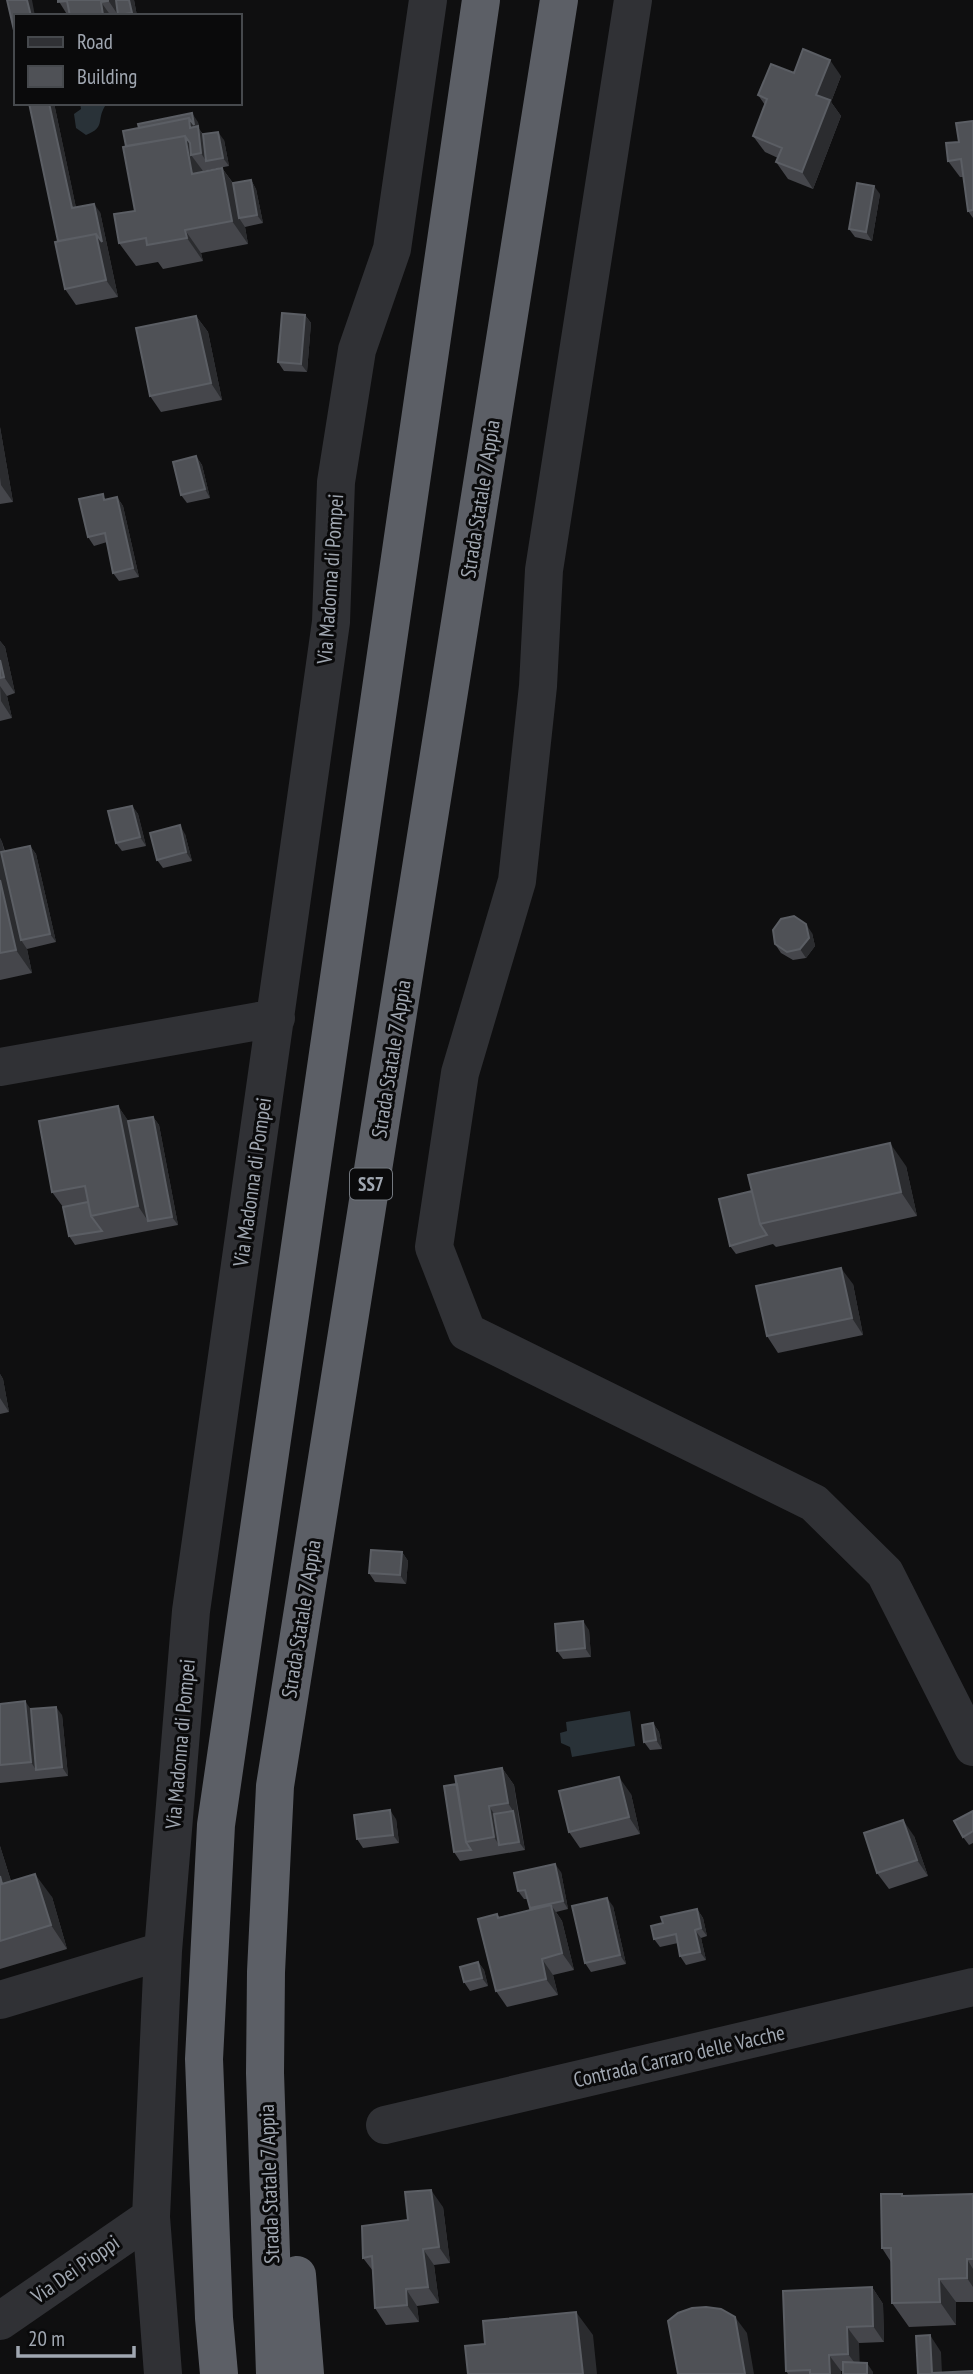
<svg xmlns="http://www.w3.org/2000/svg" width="973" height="2374" viewBox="0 0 973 2374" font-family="'PT Sans Narrow',sans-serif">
	<rect width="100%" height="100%" fill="#0f0f10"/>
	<path fill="#293238" d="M80,103H118L105,106C96,121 106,127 86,135L76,128L74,114L81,109Z
		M630,1711L635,1746L572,1757L570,1747L561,1743L560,1733L567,1731L566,1722Z"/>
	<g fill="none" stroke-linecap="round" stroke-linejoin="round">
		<path stroke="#303135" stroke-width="38" d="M633,0L544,570L538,686L517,881L460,1073L434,1247L467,1332L814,1503L885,1573L973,1747
			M0,1067L276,1018
			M0,2000L163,1951
			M385,2125L973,1987
			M0,2321L151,2217
			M163,2374L151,2217L163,1951L191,1611L331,622L336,482L357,350L392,249L428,0"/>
		<path stroke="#5c5f66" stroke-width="38" d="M297,2275L305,2374
			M219,2374L214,2318L204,2059L216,1825L481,0
			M275,2374L265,2073L266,1972L275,1786L559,0"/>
	</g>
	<path fill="#45464b" d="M58,0H134L137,16H68Z
		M794,73L841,76L831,102L841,116L813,189L788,179L776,162L778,158L765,152L753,136L765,105L758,95Z
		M29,103H54L76,208L100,212L118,297L76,305L65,289L58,241Z
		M973,121V218L968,211L963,177H960L948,161L959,142Z
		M198,122L199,129L203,134L224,140L229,166L203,171V172L222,168L233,183L251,180L256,189L263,223L245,227L248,244L201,253L203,261L163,269L158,262L136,266L119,243L135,211Z
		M880,194L872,241L855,237L849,229Z
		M305,315L311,323L307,372L284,371L278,362Z
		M196,316L208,332L222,400L161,412L150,396Z
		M0,427L13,502L0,504Z
		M196,456L202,465L210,498L187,503L181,495Z
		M117,497L123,506L139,577L119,581L113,573L107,542L94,546L88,537L107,500Z
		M0,641L5,647L15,693L7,696L12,718L0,721Z
		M132,806L138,814L146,846L122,851L116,843Z
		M185,834L192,861L163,868L157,860Z
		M0,838L2,842L5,851L30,846L36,854L56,942L27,949L32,973L0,980Z
		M812,933L815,946L806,958L793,960L781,953L775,944Z
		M118,1106L128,1121L153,1117L159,1125L178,1225L75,1245L69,1236L63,1207L52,1192Z
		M906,1166L917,1216L776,1247L773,1244L736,1254L730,1246L719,1199Z
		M853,1284L863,1335L778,1353L767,1336Z
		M0,1374L3,1379L9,1412L0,1414Z
		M402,1552L408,1561L406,1584L375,1582L369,1573Z
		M589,1630L591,1657L563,1659L557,1651Z
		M0,1704L62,1715L68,1776L0,1783Z
		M653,1723L659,1732L662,1749L650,1750L644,1742Z
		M502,1768L514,1785L525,1850L460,1861L454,1852L457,1784Z
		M631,1794L640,1834L580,1848L569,1832Z
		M973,1811V1843L969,1845L963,1837Z
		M396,1819L399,1843L363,1848L357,1839Z
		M914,1836L928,1876L889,1889L877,1873Z
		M0,1846L11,1881L52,1897L67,1949L0,1969Z
		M561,1872L568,1909L556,1912L562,1921L574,1970L553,1975L558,1995L507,2007L496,1991L497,1914L499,1917L531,1910L527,1899H524L518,1891Z
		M613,1906L626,1964L591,1972L585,1963Z
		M697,1909L703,1918L707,1936L701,1938L706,1960L686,1965L680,1956L678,1943L660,1947L654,1939L663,1923Z
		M478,1962L484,1970L488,1986L470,1991L464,1982Z
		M902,2194L904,2196L973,2194V2302H956V2325L909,2327L892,2303L891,2262L882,2248Z
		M443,2207L450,2263L434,2265L439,2303L417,2306L419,2322L386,2325L375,2308L373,2271L363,2258L408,2220Z
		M872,2287L883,2304L884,2342L859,2343V2363L873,2372L843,2371H841V2374H788L786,2371Z"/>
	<path fill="#2b2c2f" d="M27,0H32L35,16H31Z
		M108,0H120L118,15Z
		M129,0H134L137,16H134L132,13Z
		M101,2L111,16H104Z
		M830,60L841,76L831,102L841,116L813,189L802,172L816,95Z
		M49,103H54L78,217L72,208Z
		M192,113L198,122L199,129L209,143L206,161L201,153L190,128L189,118Z
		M218,132L224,140L229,166L223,158Z
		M185,136L197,154L191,155L203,171L208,198L192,174Z
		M222,168L239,192V218L245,227L248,244L232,221Z
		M251,180L256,189L263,223L257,215Z
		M874,186L880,194L872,241L866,232Z
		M94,204L100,212L108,250L102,242Z
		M185,230L201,253L203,261L187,238Z
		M96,234L108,250L118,297L106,280Z
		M305,315L311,323L307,372L301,364Z
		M196,316L208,332L222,400L211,383Z
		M0,427L13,502L1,485L0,477Z
		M196,456L202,465L210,498L205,489Z
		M117,497L123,506L139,577L133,568Z
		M0,641L5,647L15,693L4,677L0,660Z
		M0,686L7,696L12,718L1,701Z
		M132,806L138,814L146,846L140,837Z
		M180,825L185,834L192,861L186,852Z
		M0,838L2,842L25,939L21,940L27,949L32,973L16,950L0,880Z
		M30,846L36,854L56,942L50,934Z
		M806,924L812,933L815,946L806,958L800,949Z
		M118,1106L134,1129L148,1221L138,1206Z
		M153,1117L159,1125L178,1225L172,1217Z
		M890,1143L906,1166L917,1216L901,1192Z
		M841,1268L853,1284L863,1335L852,1318Z
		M0,1374L3,1379L9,1412L0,1398Z
		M402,1552L408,1561L406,1584L400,1575Z
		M583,1621L589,1630L591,1657L585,1648Z
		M25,1701L37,1718L36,1770L31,1762Z
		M56,1707L62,1715L68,1776L62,1767Z
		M653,1723L659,1732L662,1749L656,1740Z
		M502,1768L514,1785L519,1820L508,1803Z
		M619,1777L631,1794L640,1834L629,1817Z
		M489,1806L500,1823L499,1845L494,1837Z
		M390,1810L396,1819L399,1843L393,1835Z
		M513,1811L519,1820L525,1850L519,1842Z
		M903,1820L914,1836L928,1876L917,1860Z
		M0,1846L19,1907L2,1884L0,1876Z
		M555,1864L561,1872L568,1909L563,1901Z
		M35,1874L52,1897L67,1949L51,1925Z
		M607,1898L613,1906L626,1964L620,1955Z
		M551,1905L562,1921L574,1970L562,1953Z
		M697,1909L703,1918L707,1936L701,1928Z
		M695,1930L701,1938L706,1960L700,1952Z
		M542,1959L553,1975L558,1995L546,1979Z
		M478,1962L484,1970L488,1986L482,1978Z
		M431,2190L443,2207L450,2263L439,2247Z
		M423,2249L434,2265L439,2303L428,2287Z
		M967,2259L973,2269V2287L967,2278Z
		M939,2279L956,2302V2325L940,2302Z
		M872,2287L883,2304L884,2342L873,2326Z
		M406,2289L417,2306L419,2322L407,2305Z
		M576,2312L593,2335L597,2374H583Z
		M735,2317L747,2333L754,2374H745Z
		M847,2327L859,2343L860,2370L848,2354Z
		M930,2335L941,2352L942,2374H932Z
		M829,2355L841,2371V2374H830Z
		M867,2363L873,2372V2374H867Z"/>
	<path fill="#4f5156" stroke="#5b5e64" stroke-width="2" d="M7,0H27L31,16H16V39Z
		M58,0H108V1L101,2L103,15L70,16L67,1L58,2Z
		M116,0H129L132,13L118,15Z
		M803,49L830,60L816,95L830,100L802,172L776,162L782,148L753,136L767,99L758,95L771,64L794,73Z
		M29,103H49L72,208L94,204L102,242L96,234L58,241Z
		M192,113L194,125L189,118L139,128L138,124Z
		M189,118L190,128L198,126L201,153L191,155L190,143L185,136L126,146L123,131Z
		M973,121V210L968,211L961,159L948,161L946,143L959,142L956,123Z
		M218,132L223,158L206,161L203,134Z
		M185,136L192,174L222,168L232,221L185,230L187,238L147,245L146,238L119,243L114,214L135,211L123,147Z
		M251,180L257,215L239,218L233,183Z
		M857,183L874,186L866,232L849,229Z
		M96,234L106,280L65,289L55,242Z
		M282,313L305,315L301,364L278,362Z
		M196,316L211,383L150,396L136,328Z
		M196,456L205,489L181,495L173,462Z
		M103,494L104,500L117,497L133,568L113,573L105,533L88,537L79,499Z
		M0,660L4,677L0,678Z
		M132,806L140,837L116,843L108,811Z
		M180,825L186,852L157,860L150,833Z
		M30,846L50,934L21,940L1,852Z
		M0,880L16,950L0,953Z
		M794,916L806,924L809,938L800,949L787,952L775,944L773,930L781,919Z
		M118,1106L138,1206L91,1216L85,1186L52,1192L39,1121Z
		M153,1117L172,1217L148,1221L128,1121Z
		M890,1143L901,1192L760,1224L748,1175Z
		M752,1191L760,1224L767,1235L730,1246L719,1199Z
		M88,1202L91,1216L102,1231L69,1236L63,1207Z
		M841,1268L852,1318L767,1336L756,1286Z
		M371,1550L402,1552L400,1575L369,1573Z
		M583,1621L585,1648L557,1651L555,1624Z
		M25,1701L31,1762L0,1765V1704Z
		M56,1707L62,1767L36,1770L31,1709Z
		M653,1723L656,1740L644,1742L642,1725Z
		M502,1768L508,1803L489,1806L494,1837L466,1842L455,1776Z
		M619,1777L629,1817L569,1832L559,1791Z
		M457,1784L466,1842L471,1850L454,1852L444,1786Z
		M390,1810L393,1835L357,1839L354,1815Z
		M513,1811L519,1842L499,1845L494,1814Z
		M973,1811V1831L963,1837L954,1821Z
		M903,1820L917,1860L877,1873L864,1833Z
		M555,1864L563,1901L530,1908L525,1890L518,1891L514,1873Z
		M35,1874L51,1925L0,1941V1876L2,1884Z
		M607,1898L620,1955L585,1963L572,1906Z
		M551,1905L562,1953L542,1959L546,1979L496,1991L478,1919L497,1914L498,1918Z
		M697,1909L701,1928L695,1930L700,1952L680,1956L676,1934L654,1939L651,1926L663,1923L661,1917Z
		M478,1962L482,1978L464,1982L460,1967Z
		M431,2190L439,2247L423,2249L428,2287L406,2289L407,2305L375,2308L372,2256L363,2258L362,2226L408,2220L405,2192Z
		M881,2194H902V2196L973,2194V2259H967V2278L939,2279L940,2302L892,2303L891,2248H882Z
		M872,2287L873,2326L847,2327L848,2354L829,2355L830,2374H810V2370L786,2371L783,2291Z
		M706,2307L721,2309L735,2317L745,2374H678L668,2321L678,2313L692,2308Z
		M576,2312L583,2374H468L465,2346L485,2344L483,2321Z
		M930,2335L932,2373L973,2371V2374H918L916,2336Z
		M843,2362L867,2363V2374H843Z"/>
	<g text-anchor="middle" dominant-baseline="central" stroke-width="6" stroke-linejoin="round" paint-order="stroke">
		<rect fill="#0a0a0b" stroke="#73787f" stroke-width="2" x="350" y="1168.5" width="42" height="31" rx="5"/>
		<g font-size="19" font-weight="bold" fill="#a0a7b1">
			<text x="371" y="1184">SS7</text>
		</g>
		<g font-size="21" fill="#a0a7b1" stroke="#0a0a0b">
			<text transform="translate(480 499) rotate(-81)">Strada Statale 7 Appia</text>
			<text transform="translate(330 579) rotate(-86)">Via Madonna di Pompei</text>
			<text transform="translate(391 1059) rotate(-81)">Strada Statale 7 Appia</text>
			<text transform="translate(252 1182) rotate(-82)">Via Madonna di Pompei</text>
			<text transform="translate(301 1619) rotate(-81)">Strada Statale 7 Appia</text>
			<text transform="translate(180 1744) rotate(-85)">Via Madonna di Pompei</text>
			<text transform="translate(679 2056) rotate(-13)">Contrada Carraro delle Vacche</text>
			<text transform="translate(269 2184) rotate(-92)">Strada Statale 7 Appia</text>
			<text transform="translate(75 2269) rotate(-35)">Via Dei Pioppi</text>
		</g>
	</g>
	<rect x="14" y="14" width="228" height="91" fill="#0a0a0b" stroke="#46494d" stroke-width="2"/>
	<rect x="28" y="37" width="35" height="10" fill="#303135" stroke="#46494d" stroke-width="2"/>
	<text x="77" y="49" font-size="21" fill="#a0a7b1">Road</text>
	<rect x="28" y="66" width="35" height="21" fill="#4f5156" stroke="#46494d" stroke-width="2"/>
	<text x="77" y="84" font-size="21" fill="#a0a7b1">Building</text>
	<path d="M18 2346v10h116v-10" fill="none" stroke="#a0a7b1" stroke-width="3.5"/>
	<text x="28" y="2346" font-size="21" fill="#a0a7b1" stroke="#0a0a0b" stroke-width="5" paint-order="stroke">20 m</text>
</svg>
